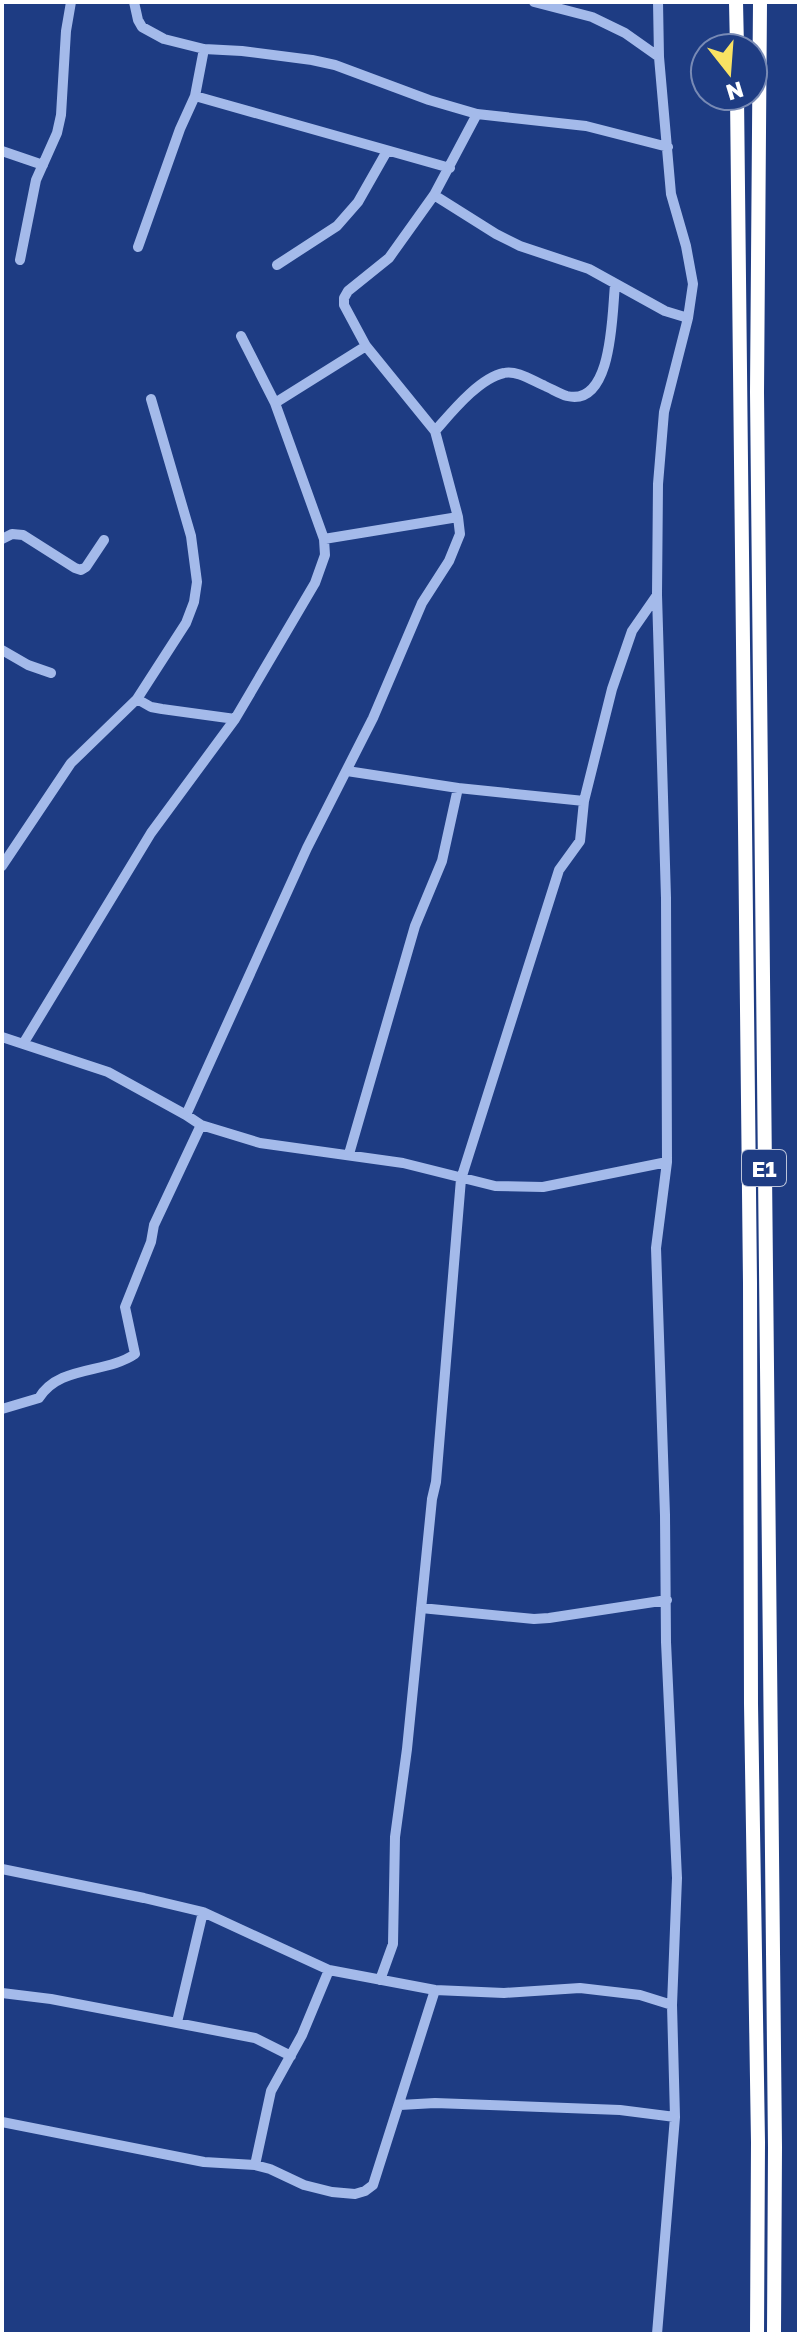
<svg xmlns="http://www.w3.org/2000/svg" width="801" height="2336" viewBox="0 0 801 2336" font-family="'Golos Text',sans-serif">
	<rect width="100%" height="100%" fill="#1e3c83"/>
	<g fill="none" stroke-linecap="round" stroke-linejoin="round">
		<path stroke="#a4baea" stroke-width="10" d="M134,2L138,20L142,27L164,39L204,49L242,51L312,60L335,65L429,100L477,114L586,126L668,147
			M534,2L592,17L625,33L659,57
			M195,96L450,168
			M2,151L43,165
			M434,195L496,234L520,246L589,269L665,311L688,318
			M138,247L180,129L195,96L204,49
			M20,260L36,180L57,133L61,115L66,31L71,2
			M277,265L337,226L358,202L387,151
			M275,403L366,346
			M435,431C451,413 479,378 504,373C517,370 533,381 545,386C552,389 560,394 567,396C613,407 612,313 615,285
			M2,539L12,534L23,535L75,568L81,570L86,567L104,540
			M324,539L458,517
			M2,650L28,665L51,673
			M137,699L151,707L162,709L235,719
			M347,771L458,788L584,801
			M2,866L71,763L137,699L186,623L194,602L197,582L191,536L151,399
			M2,1037L108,1072L186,1115L201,1125L260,1143L403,1163L495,1186L543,1187L667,1162
			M23,1044L151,833L235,719L315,583L325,555L324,539L275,403L241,336
			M186,1115L307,848L373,718L422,603L449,561L460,534L458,517L435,431L366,346L344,305V298L348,291L389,258L434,195L477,114
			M349,1154L415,926L442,861L458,788
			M2,1409L39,1398C59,1365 106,1374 135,1354L125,1307L151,1242L154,1225L201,1125
			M421,1608L534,1619L549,1618L667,1600
			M2,1869L144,1898L203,1912L329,1970L435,1990L504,1993L580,1988L640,1995L672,2005
			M380,1980L393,1944L395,1837L407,1749L432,1499L436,1482L461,1179L559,870L580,841L584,801L612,689L632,631L657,595
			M2,1993L51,1999L255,2038L291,2056
			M177,2022L203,1912
			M400,2105L435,2103L620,2110L675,2117
			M2,2122L204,2162L255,2165L270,2169L304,2185L332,2192L355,2194L365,2191L373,2185L435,1990
			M255,2165L271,2091L302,2035L329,1970
			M657,2334L675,2117L672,2005L677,1878L666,1642L665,1515L656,1248L667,1162L666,898L657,595L658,484L664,412L688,318L693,284L686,246L671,194L659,57L658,2"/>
		<path stroke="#fff" stroke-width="14" d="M736,2L737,48
			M760,2L757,392L775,2147L774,2334
			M737,96L750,1283L751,1704L758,2142L757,2334"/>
	</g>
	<g text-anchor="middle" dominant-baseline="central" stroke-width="6" stroke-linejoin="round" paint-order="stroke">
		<rect fill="#1e3c83" stroke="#bcc4da" stroke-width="2" x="742" y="1150" width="44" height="36" rx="6"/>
		<g font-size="22" font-weight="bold" fill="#fff">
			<text x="764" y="1168">E1</text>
		</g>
	</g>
	<rect width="801" height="2336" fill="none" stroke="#ffffff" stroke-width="8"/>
	<g transform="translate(729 72) rotate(163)"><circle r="38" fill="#1e3c83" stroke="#788ab5" stroke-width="2"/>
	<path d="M0-6L14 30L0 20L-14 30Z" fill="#f9e263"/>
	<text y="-12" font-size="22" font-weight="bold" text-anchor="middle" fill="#ffffff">N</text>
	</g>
</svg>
